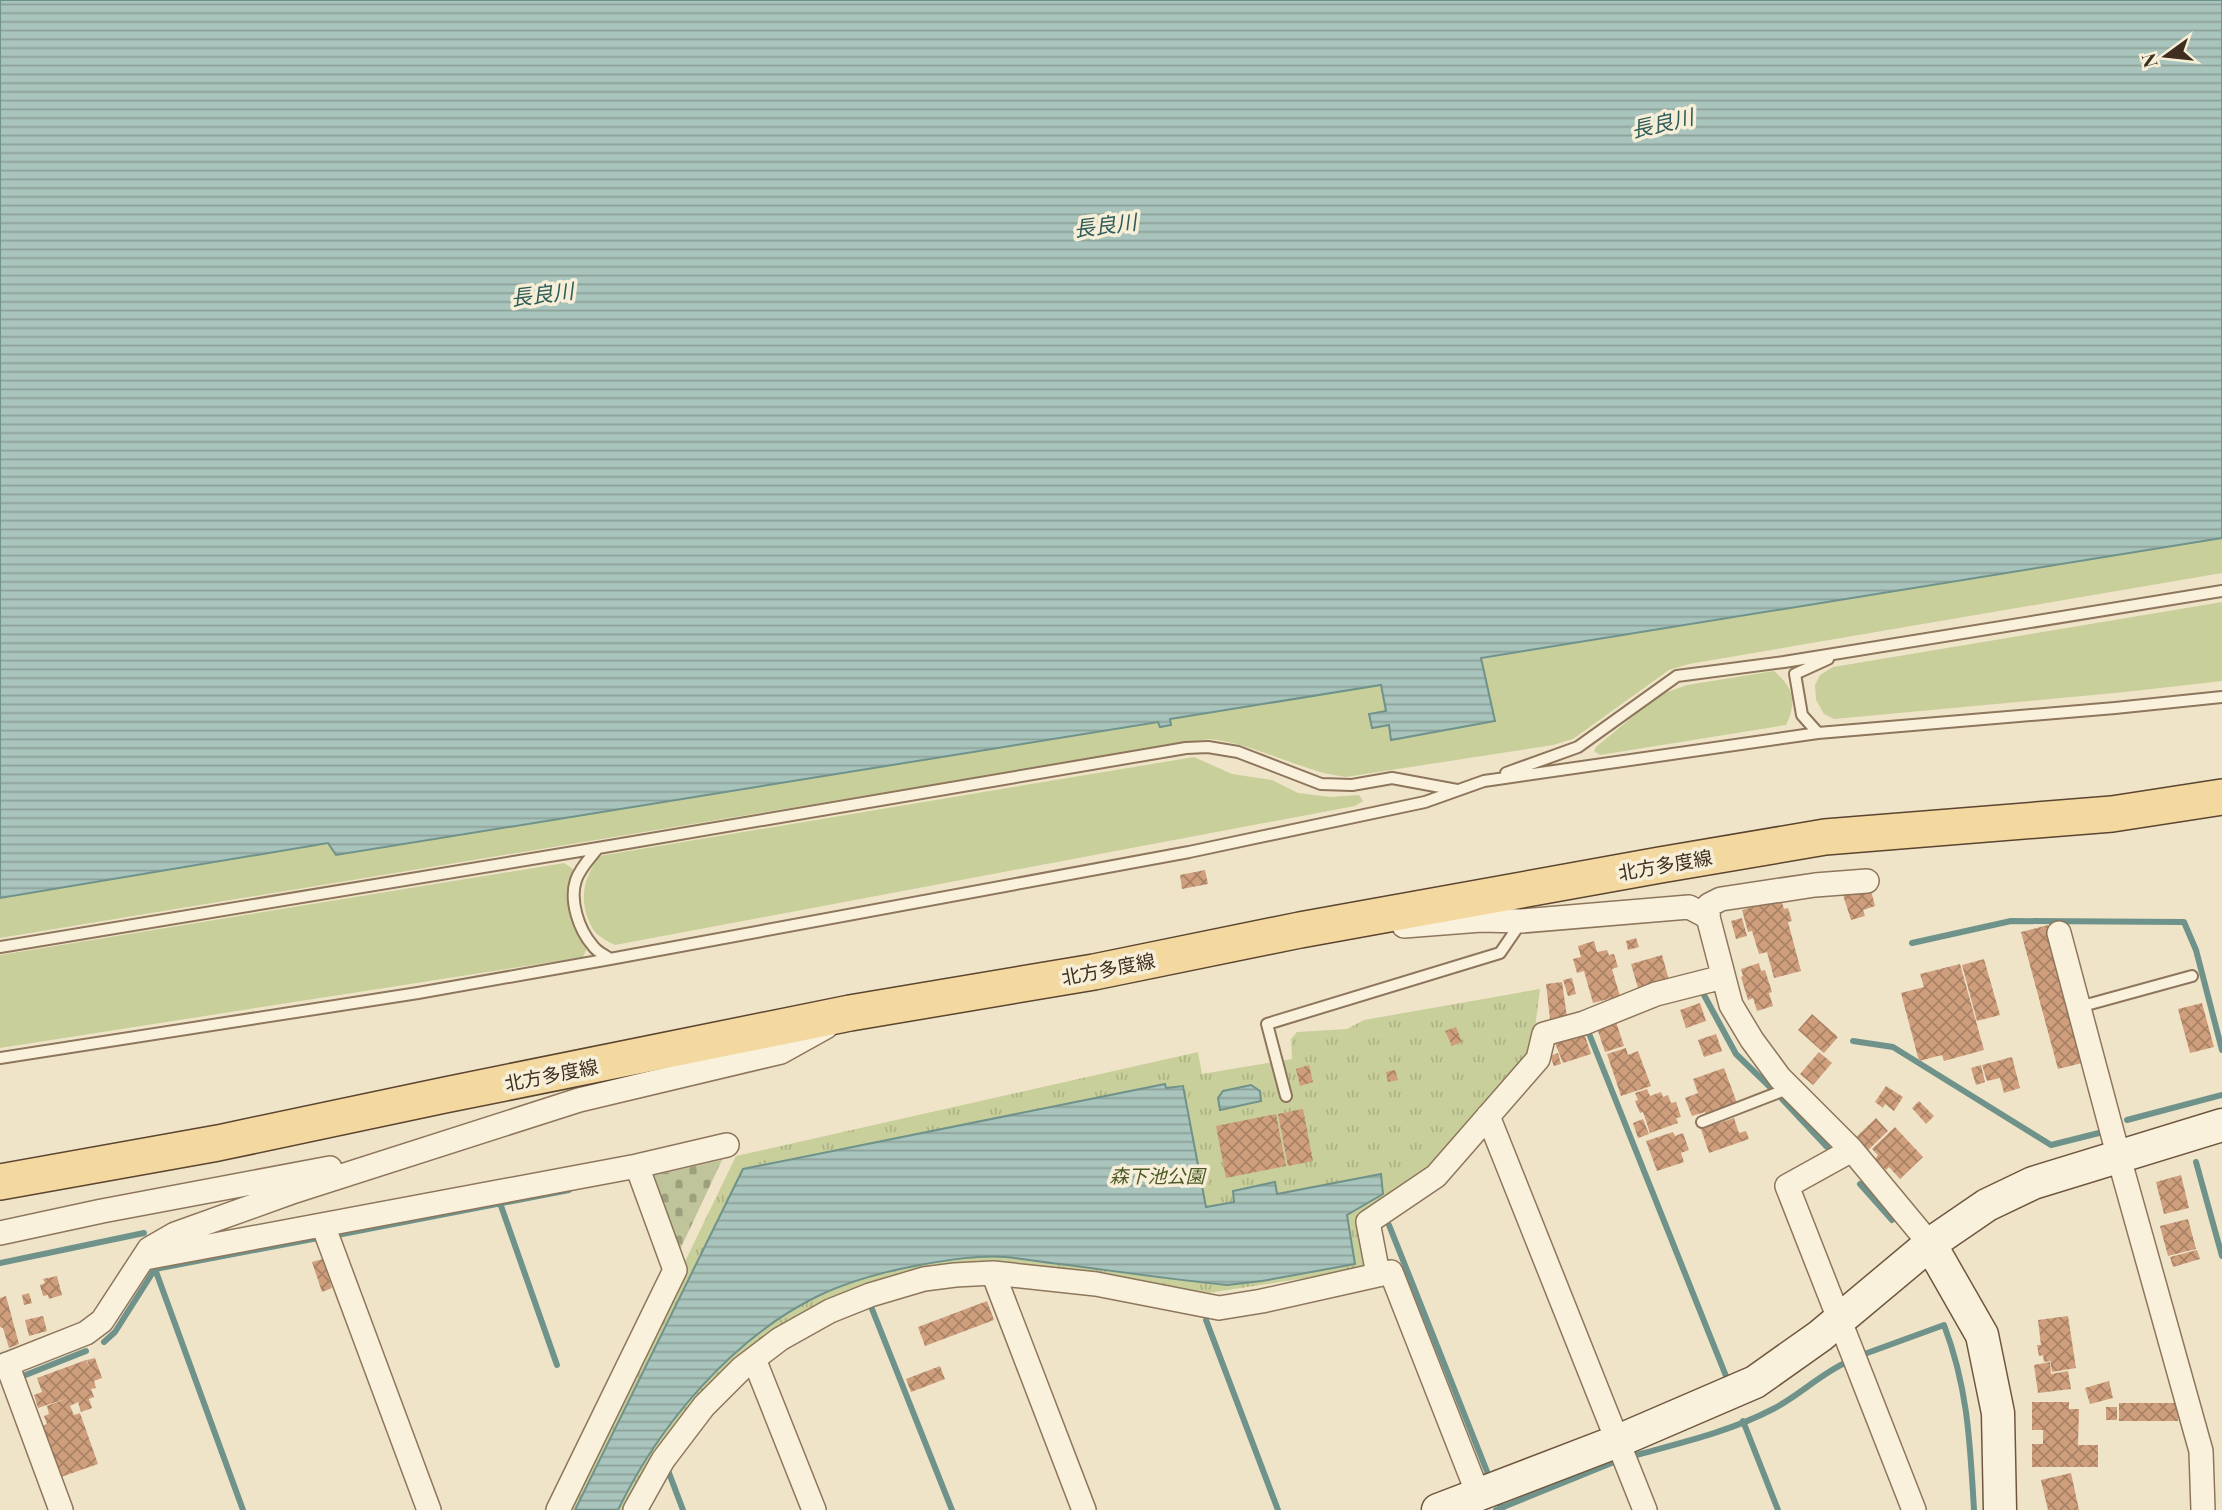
<svg xmlns="http://www.w3.org/2000/svg" width="2222" height="1510" viewBox="0 0 2222 1510" font-family="'Playfair Display','Noto Sans JP',serif">
	<defs>
		<pattern id="cemetery-stones" width="16" height="16" patternUnits="userSpaceOnUse" patternTransform="scale(1.75)"><rect width="16" height="16" fill="#bfc49a"/><path d="M2 7V4a2 2 0 0 1 4 0v3zM10 15v-3a2 2 0 0 1 4 0v3z" fill="#9ca07d"/></pattern>
		<pattern id="park-tufts" width="24" height="20" patternUnits="userSpaceOnUse" patternTransform="scale(1.75)"><rect width="24" height="20" fill="#c9cf9b"/><path d="M3 7l-1-3M5 7V3M7 7l1-3M15 17l-1-3M17 17v-4M19 17l1-3" fill="none" stroke="#aeb285"/></pattern>
		<pattern id="water-rules" width="6" height="5" patternUnits="userSpaceOnUse" patternTransform="scale(1.75)"><rect width="6" height="5" fill="#a9c4bc"/><path d="M0 2.5h6" fill="none" stroke="#8ba098"/></pattern>
		<pattern id="building-cross-hatch" width="8" height="8" patternUnits="userSpaceOnUse" patternTransform="scale(1.75)"><rect width="8" height="8" fill="#cf9f7d"/><path d="M0 0l8 8M0 8l8-8" fill="none" stroke="#a98266"/></pattern>
	</defs>
	<rect width="100%" height="100%" fill="#f0e4c8"/>
	<path fill="#c9cf9b" d="M2222,538V573L1689,664L1669,670L1573,739L1553,745L1346,777C1336,775 1324,774 1314,770C1277,759 1247,743 1209,739L0,938V898L328,843L336,855L1158,722L1160,727L1171,725L1170,719L1381,685L1386,711L1369,714L1389,725L1391,740L1494,721L1480,659Z
		M2222,602V681L2125,692L1834,719L1824,714L1816,700L1815,685L1820,675L1833,667Z
		M1774,671C1794,688 1797,702 1786,725L1600,755L1594,751L1596,747L1659,695L1687,685Z
		M1194,757L1232,774L1272,780L1298,793L1330,797L1359,795L1363,801L1355,806L615,945C609,942 601,938 596,933C591,928 588,919 586,913C580,890 587,875 599,856Z
		M564,863L573,869C562,899 570,922 587,948L583,957L0,1048V955Z"/>
	<path fill="url(#cemetery-stones)" d="M722,1160L677,1256L647,1177Z"/>
	<path fill="url(#park-tufts)" d="M1540,989L1532,1052L1433,1171L1390,1195L1356,1219L1366,1269L1208,1293L989,1267L770,1335L626,1510H565L736,1156L1198,1052L1202,1074L1292,1059L1291,1039L1297,1032L1347,1029L1364,1020Z"/>
	<path fill="url(#water-rules)" stroke="#6f938a" stroke-width="2" d="M0,0H2222V538L1481,658L1495,721L1391,740L1389,725L1372,728L1369,714L1386,711L1381,685L1170,719L1171,725L1160,727L1158,722L336,855L328,843L0,898Z
		M1165,1084L1166,1088L1183,1086L1206,1207L1234,1202L1233,1191L1275,1182L1277,1194L1381,1174L1383,1194L1347,1215L1355,1264L1262,1281L1227,1285C1174,1280 1121,1272 1068,1265C1047,1263 1026,1259 1005,1257C977,1255 948,1260 920,1265C887,1271 849,1281 818,1296C732,1338 659,1425 618,1510H575L743,1169Z
		M1251,1085L1260,1091L1261,1101L1220,1110L1218,1098L1223,1091Z"/>
	<g fill="none" stroke-linecap="round" stroke-linejoin="round">
		<path stroke="#6f938a" stroke-width="6" d="M1912,943L2011,921L2184,922L2196,950L2222,1050
			M1704,995L1736,1054L1770,1087
			M1588,1031L1726,1376
			M1853,1041L1893,1047L2051,1145L2099,1133
			M1782,1099L1827,1147
			M2127,1120L2222,1095
			M2196,1162L2222,1256
			M1860,1184L1892,1220
			M500,1203L557,1365
			M1389,1225L1490,1479
			M337,1235L569,1190
			M0,1263L144,1233
			M155,1269L243,1510
			M870,1304L952,1510
			M1206,1320L1278,1510
			M104,1342L115,1332L155,1269L318,1238
			M1859,1356L1944,1325C1968,1388 1970,1443 1974,1510
			M23,1376L86,1351
			M1743,1421L1778,1510
			M1633,1456C1680,1443 1729,1432 1773,1409C1799,1396 1820,1374 1847,1362
			M669,1473L683,1510
			M1496,1496L1502,1510
			M1496,1510L1614,1462"/>
	</g>
	<path fill="url(#building-cross-hatch)" d="M1205,870L1208,884L1182,889L1180,875Z
		M1870,887L1875,906L1863,910L1865,916L1851,920L1843,895Z
		M1781,899L1784,909L1788,908L1792,921L1788,922L1801,971L1774,978L1767,952L1759,954L1752,931L1748,932L1742,910Z
		M1742,918L1747,936L1736,939L1731,921Z
		M2048,925L2086,1062L2058,1069L2021,932Z
		M1636,938L1639,947L1628,950L1626,941Z
		M1594,941L1597,952L1607,950L1609,955L1614,954L1618,967L1612,969L1620,996L1593,1003L1584,971L1577,973L1573,959L1581,957L1578,946Z
		M1662,955L1669,980L1638,988L1631,964Z
		M1984,959L2000,1015L1977,1021L1962,965Z
		M1759,963L1761,971L1765,970L1772,992L1769,993L1773,1006L1757,1011L1753,998L1748,1000L1741,977L1743,976L1741,969Z
		M1960,964L1984,1050L1944,1061L1942,1055L1919,1061L1901,993L1924,987L1920,974Z
		M1572,978L1576,994L1568,996L1563,980Z
		M1562,982L1567,1017L1550,1019L1546,984Z
		M1700,1003L1706,1021L1686,1028L1680,1010Z
		M2202,1003L2214,1047L2190,1053L2178,1009Z
		M1812,1014L1838,1037L1824,1053L1798,1030Z
		M1616,1022L1624,1046L1605,1052L1597,1028Z
		M1456,1027L1462,1042L1452,1046L1445,1031Z
		M1584,1033L1591,1054L1563,1063L1555,1043Z
		M1716,1034L1722,1051L1704,1057L1698,1040Z
		M1626,1048L1628,1055L1638,1051L1651,1086L1621,1096L1607,1054Z
		M1819,1052L1832,1063L1813,1085L1800,1074Z
		M1558,1053L1561,1064L1554,1066L1550,1056Z
		M2012,1057L2020,1088L2004,1093L2000,1078L1987,1081L1982,1065Z
		M1309,1065L1313,1082L1300,1086L1296,1069Z
		M1981,1065L1985,1082L1976,1085L1971,1068Z
		M1724,1068L1737,1103L1706,1114L1705,1112L1692,1116L1685,1098L1698,1093L1693,1079Z
		M1395,1070L1398,1080L1388,1082L1386,1072Z
		M1886,1086L1903,1097L1894,1111L1885,1104L1883,1108L1875,1102Z
		M1647,1089L1650,1096L1661,1092L1663,1097L1668,1095L1671,1103L1676,1102L1681,1117L1676,1118L1678,1123L1650,1133L1643,1112L1640,1113L1635,1101L1638,1100L1635,1093Z
		M1919,1101L1934,1116L1926,1124L1912,1108Z
		M1303,1109L1313,1161L1288,1166L1278,1114Z
		M1276,1114L1286,1166L1226,1178L1216,1126Z
		M1734,1118L1739,1133L1746,1131L1749,1139L1709,1153L1701,1129Z
		M1876,1118L1888,1131L1867,1151L1854,1139Z
		M1643,1119L1649,1134L1638,1138L1633,1123Z
		M1895,1127L1923,1157L1900,1179L1889,1167L1886,1170L1875,1159L1878,1155L1872,1149Z
		M1673,1132L1675,1136L1683,1133L1689,1150L1681,1153L1684,1162L1657,1171L1646,1141Z
		M2181,1175L2189,1208L2164,1214L2156,1182Z
		M2188,1219L2196,1249L2168,1256L2160,1226Z
		M2197,1250L2200,1259L2173,1267L2170,1257Z
		M323,1259L332,1288L322,1292L312,1262Z
		M57,1276L62,1295L49,1299L48,1295L43,1296L40,1285L45,1283L43,1279Z
		M29,1293L32,1303L24,1305L22,1295Z
		M6,1296L19,1344L9,1348L3,1328L0,1327V1298Z
		M987,1301L994,1320L925,1346L918,1327Z
		M43,1316L47,1331L29,1336L25,1320Z
		M2068,1316L2076,1368L2052,1372L2050,1359V1361L2044,1362L2043,1355L2039,1356L2037,1345H2041L2038,1320Z
		M95,1358L102,1378L94,1381L96,1388L91,1389L94,1397L89,1399L92,1408L81,1412L78,1402L70,1406L74,1415L80,1413L98,1464L61,1477L43,1426L47,1424L44,1416L49,1414L47,1406L68,1398L38,1408L34,1395L42,1392L37,1378L86,1360L90,1368L87,1360Z
		M2050,1362L2051,1374L2068,1371L2071,1389L2038,1393L2034,1365Z
		M940,1366L945,1379L911,1392L906,1379Z
		M2109,1381L2113,1398L2090,1404L2085,1388Z
		M2032,1402H2069V1409H2079L2078,1445H2098V1467H2032V1444H2043V1430H2032Z
		M2119,1403H2178V1421H2119Z
		M2106,1407H2117V1420H2106Z
		M2071,1473L2079,1510H2048L2041,1480Z"/>
	<g fill="none" stroke-linecap="round" stroke-linejoin="round">
		<defs>
			<path id="lane" d="M1828,659L1795,674L1802,715L1818,733L2115,708L2222,697
				M1506,773L1578,747L1677,676L1784,662L2222,591
				M598,848C590,858 580,868 576,880C569,901 579,930 593,946C597,952 605,955 610,959
				M0,947L598,848L1186,748L1208,747L1238,752L1321,784L1352,785L1392,778L1457,790
				M2079,1007L2192,976
				M0,1058L418,993L610,959L1189,852L1425,802L1484,781L1818,733
				M1286,1096L1267,1024L1500,953L1522,921
				M1702,1122L1790,1088"/>
			<path id="street" d="M1708,917L1709,905L1721,899L1815,885L1867,881
				M1404,926L1481,920L1522,921L1689,907L1708,917L1731,1005L1752,1040L1780,1078L1852,1150L1930,1244
				M2059,933L2119,1158L2201,1451L2203,1510
				M1488,1116L1645,1510
				M1852,1150L1787,1186L1914,1510
				M323,1225L429,1510
				M0,1233L102,1211L330,1168
				M145,1258L637,1166L727,1145
				M993,1273L1084,1510
				M1378,1274L1368,1222L1436,1176L1538,1059L1544,1034L1584,1023L1656,994L1723,977
				M754,1359L814,1510
				M7,1364L61,1510
				M0,1367L86,1333L102,1321L149,1249L175,1234L295,1191L579,1100L781,1052L826,1027
				M558,1510L675,1270L637,1166
				M635,1510L663,1460L704,1406L742,1368L780,1339L830,1311L870,1295L924,1279L955,1275L993,1273L1096,1284L1219,1308L1262,1301L1391,1272L1478,1494"/>
			<path id="secondary" d="M1930,1244L1982,1335L1998,1413L2000,1510
				M1438,1510L1618,1441L1755,1382L1820,1336L1930,1244L1987,1205L2033,1183L2222,1125"/>
			<path id="primary" d="M0,1182L218,1143L445,1095L850,1013L1094,972L1300,930L1660,865L1825,837L2112,814L2222,797"/>
		</defs>
		<use href="#lane" stroke="#8d765c" stroke-width="14"/>
		<use href="#street" stroke="#8d765c" stroke-width="26"/>
		<use href="#secondary" stroke="#6f573f" stroke-width="35"/>
		<use href="#primary" stroke="#5b4430" stroke-width="38"/>
		<use href="#lane" stroke="#faf1dc" stroke-width="10"/>
		<use href="#street" stroke="#faf1dc" stroke-width="23"/>
		<use href="#secondary" stroke="#faf1dc" stroke-width="32"/>
		<use href="#primary" stroke="#f3d9a0" stroke-width="35"/>
	</g>
	<g text-anchor="middle" dominant-baseline="central" stroke-width="7" stroke-linejoin="round" paint-order="stroke">
		<g font-size="19" fill="#3d2e20" stroke="#f7eed8">
			<text transform="translate(1665 864) rotate(-10)">北方多度線</text>
			<text transform="translate(1108 968) rotate(-11)">北方多度線</text>
			<text transform="translate(551 1074) rotate(-11)">北方多度線</text>
		</g>
		<g font-size="19" font-style="italic" fill="#4d5a26" stroke="#f7eed8">
			<text x="1157" y="1175">森下池公園</text>
		</g>
		<g font-size="21" font-style="italic" fill="#2f5d5a" stroke="#f7eed8">
			<text transform="translate(1662 122) rotate(-13)">長良川</text>
			<text transform="translate(1105 224) rotate(-7)">長良川</text>
			<text transform="translate(542 293) rotate(-7)">長良川</text>
		</g>
	</g>
	<g transform="translate(2166 56) rotate(255)" stroke="#f7eed8" stroke-width="5" paint-order="stroke">
	<path d="M0-5L12 26L0 18L-12 26Z" fill="#3d2e20"/>
	<text y="-10" font-size="19" font-weight="bold" text-anchor="middle" fill="#3d2e20">N</text>
	</g>
</svg>
